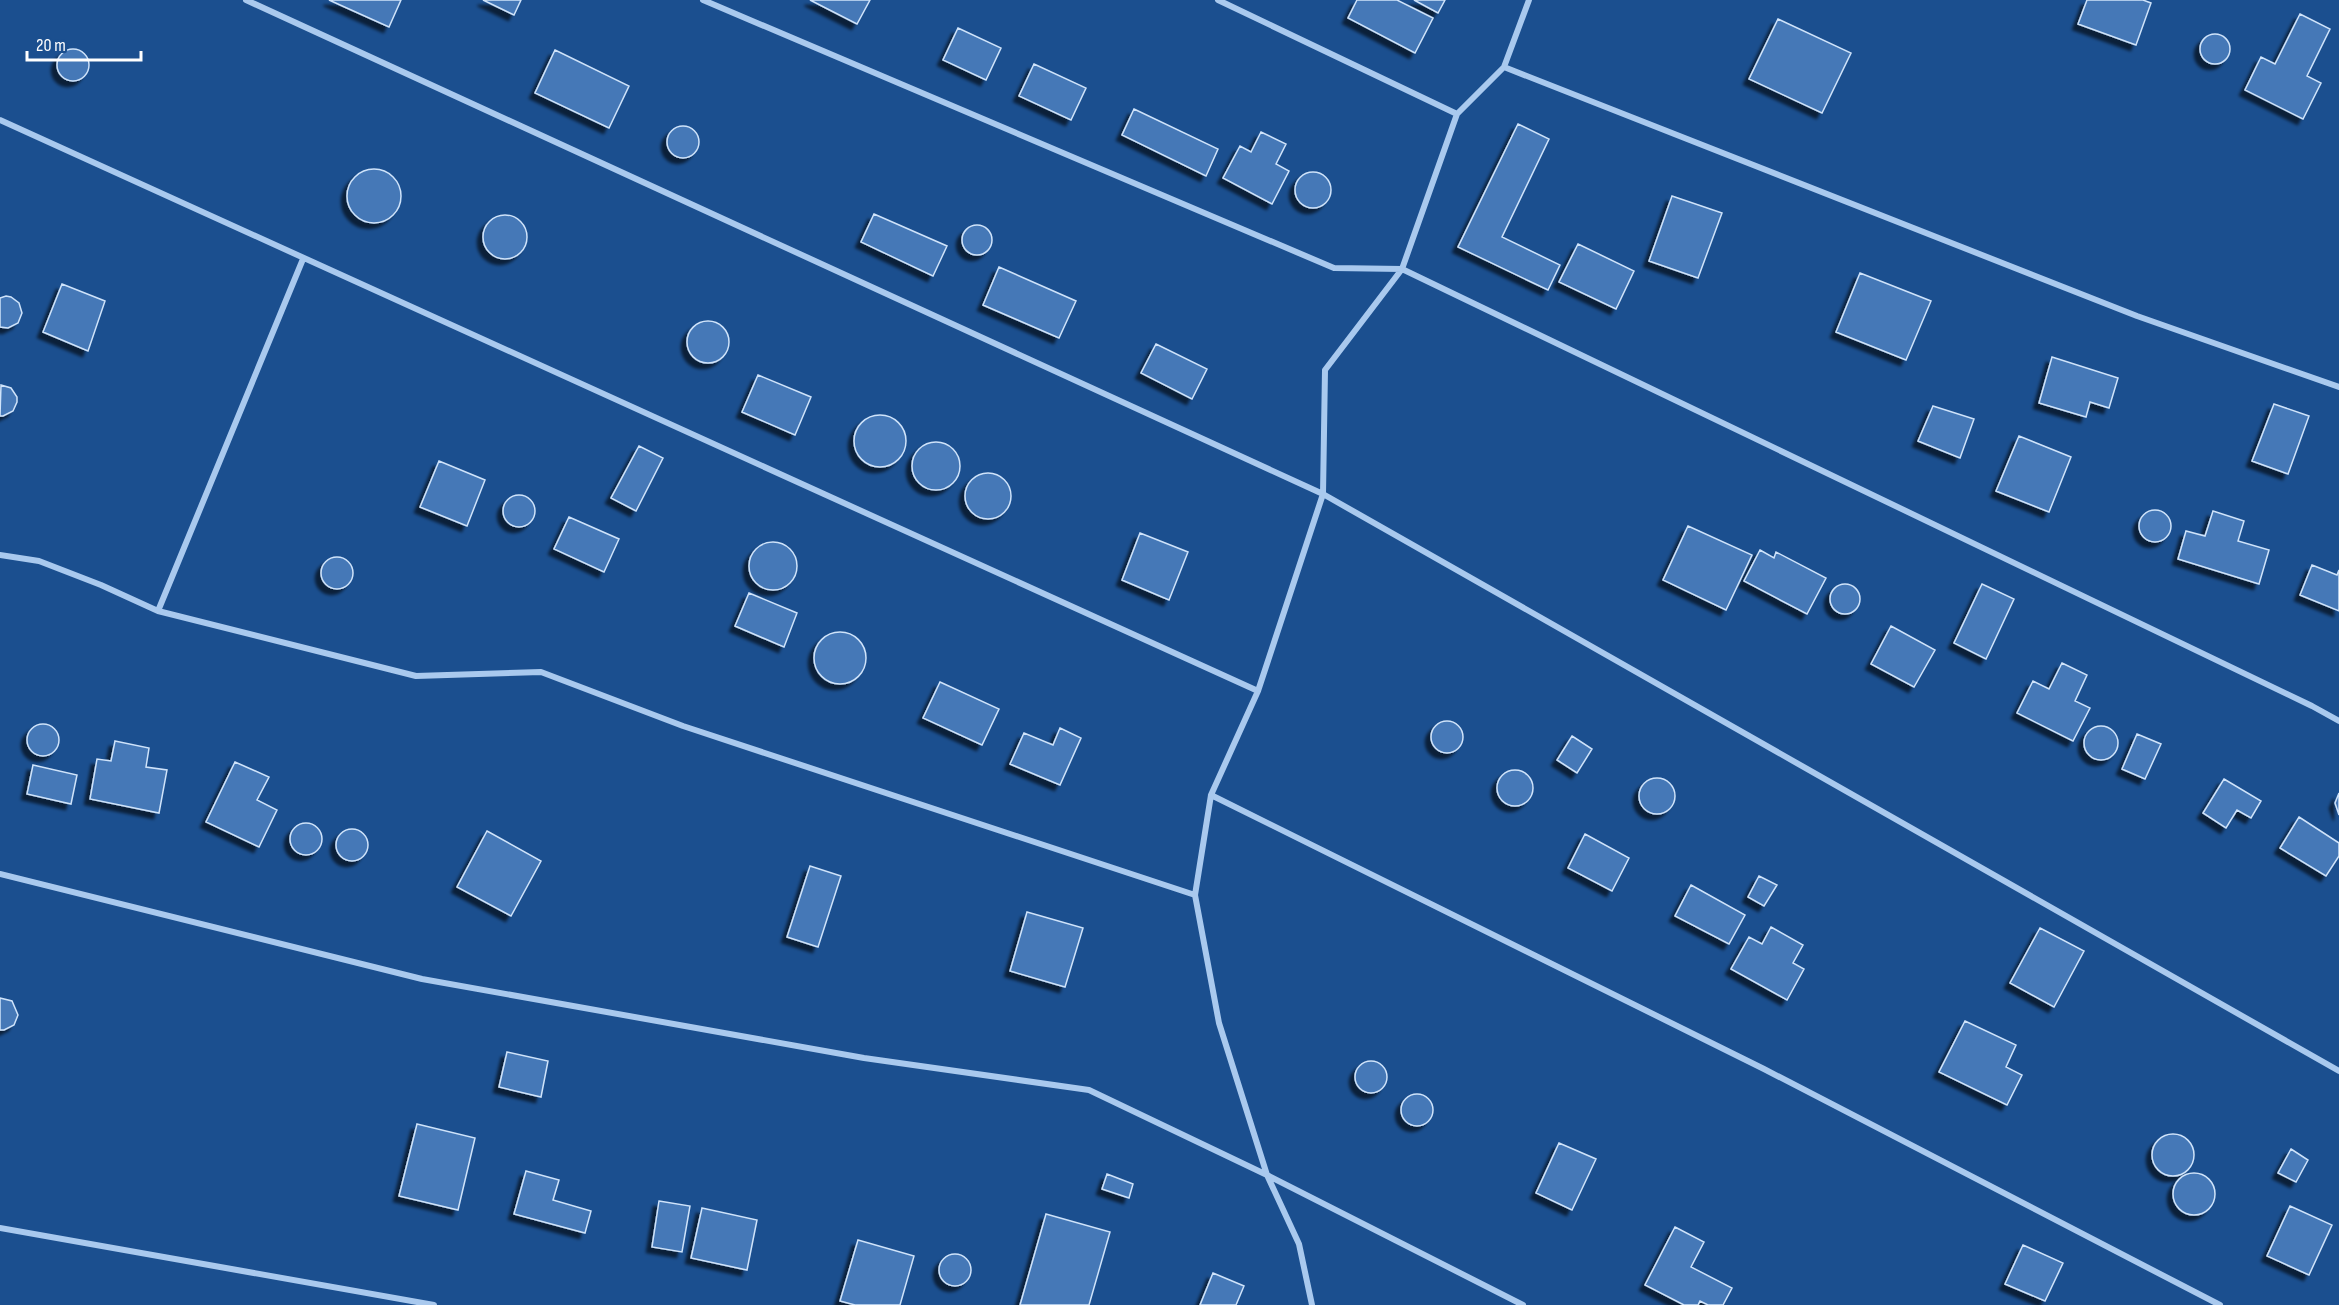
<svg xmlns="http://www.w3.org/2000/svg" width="2339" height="1305" viewBox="0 0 2339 1305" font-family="'Sofia Sans Condensed',sans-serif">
	<defs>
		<filter id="shadow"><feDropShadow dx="-5.5" dy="5.5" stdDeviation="1.5" flood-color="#0009"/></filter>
	</defs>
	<rect width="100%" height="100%" fill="#1b4f8f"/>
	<path fill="#4478b7" stroke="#cfe3fa" stroke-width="1.5" filter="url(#shadow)" d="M329,0H401L389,27Z
		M483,0H521L514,15Z
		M810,0H870L857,24Z
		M1357,0H1397L1433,18L1415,53L1348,18Z
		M1414,0H1445L1438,13Z
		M2087,0H2143L2151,3L2136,45L2078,24Z
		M2300,14L2330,29L2307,76L2321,83L2303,119L2245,90L2261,57L2275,64Z
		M1778,19L1851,53L1822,113L1749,79Z
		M958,28L1001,48L986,80L943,60Z
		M2200 49a15 15 0 1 1 30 0a15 15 0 1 1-30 0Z
		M57 65a16 16 0 1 1 32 0a16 16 0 1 1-32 0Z
		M555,50L629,86L609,128L535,93Z
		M1034,64L1086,88L1071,120L1019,96Z
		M1134,109L1218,149L1206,176L1122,135Z
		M1518,124L1549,139L1502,237L1560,265L1548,290L1458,247Z
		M667 142a16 16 0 1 1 32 0a16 16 0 1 1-32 0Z
		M1261,132L1286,144L1276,164L1289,171L1272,204L1223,178L1240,146L1251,152Z
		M347 196a27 27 0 1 1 54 0a27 27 0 1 1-54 0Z
		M1295 190a18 18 0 1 1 36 0a18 18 0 1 1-36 0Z
		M1672,196L1722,213L1698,278L1649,261Z
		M874,214L947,246L933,276L861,242Z
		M483 237a22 22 0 1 1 44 0a22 22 0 1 1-44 0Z
		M962 240a15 15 0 1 1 30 0a15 15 0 1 1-30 0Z
		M1578,244L1634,271L1616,309L1559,282Z
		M999,267L1076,301L1059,338L983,305Z
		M1860,273L1931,301L1906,360L1836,332Z
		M62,284L105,301L88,351L43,332Z
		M6,296L11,297L19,303L22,313L18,323L8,328L0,327V298Z
		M687 342a21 21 0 1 1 42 0a21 21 0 1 1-42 0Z
		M1156,344L1207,369L1192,399L1141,373Z
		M2052,357L2118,378L2109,408L2090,402L2086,417L2039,403Z
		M758,375L811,397L795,435L742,412Z
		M1,385L11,388L17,397V402L13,411L3,416H0Z
		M2274,404L2309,416L2288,474L2252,461Z
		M1933,406L1974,419L1960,458L1918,441Z
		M854 441a26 26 0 1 1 52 0a26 26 0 1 1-52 0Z
		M2019,436L2071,457L2049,512L1996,491Z
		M912 466a24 24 0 1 1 48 0a24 24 0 1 1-48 0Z
		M639,446L663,458L636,511L611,498Z
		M439,461L485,480L467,526L420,507Z
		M965 496a23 23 0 1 1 46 0a23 23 0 1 1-46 0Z
		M503 511a16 16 0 1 1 32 0a16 16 0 1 1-32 0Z
		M2139 526a16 16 0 1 1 32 0a16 16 0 1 1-32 0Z
		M2213,511L2244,521L2238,541L2269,550L2259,584L2178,559L2186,531L2205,536Z
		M569,517L619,539L604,572L554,549Z
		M1688,526L1752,555L1726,610L1663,580Z
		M1140,533L1188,552L1169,600L1122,580Z
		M749 566a24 24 0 1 1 48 0a24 24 0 1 1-48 0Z
		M1760,550L1774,558L1776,552L1826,578L1807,614L1744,581Z
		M321 573a16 16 0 1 1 32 0a16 16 0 1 1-32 0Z
		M2312,565L2337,575L2339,570V611L2300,595Z
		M1830 599a15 15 0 1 1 30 0a15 15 0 1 1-30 0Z
		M1982,584L2014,599L1986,659L1954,643Z
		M749,593L797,613L784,647L735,626Z
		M1891,626L1935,650L1914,687L1871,664Z
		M814 658a26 26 0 1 1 52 0a26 26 0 1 1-52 0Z
		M2062,663L2087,675L2075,701L2090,708L2073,741L2017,713L2033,681L2049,689Z
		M940,682L999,709L982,745L923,718Z
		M1431 737a16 16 0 1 1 32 0a16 16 0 1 1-32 0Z
		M27 740a16 16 0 1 1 32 0a16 16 0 1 1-32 0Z
		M2084 743a17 17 0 1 1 34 0a17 17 0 1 1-34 0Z
		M1060,728L1081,738L1060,785L1010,764L1024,733L1053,745Z
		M2137,734L2161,744L2145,779L2122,769Z
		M1572,736L1592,749L1577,773L1557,760Z
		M115,741L149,748L146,767L167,770L159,813L90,799L97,759L111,761Z
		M235,762L269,777L257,800L277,810L259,847L206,822Z
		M33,765L77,775L71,804L27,794Z
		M1497 788a18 18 0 1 1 36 0a18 18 0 1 1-36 0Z
		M1639 796a18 18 0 1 1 36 0a18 18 0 1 1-36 0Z
		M2224,779L2261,801L2251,818L2237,810L2226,828L2203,813Z
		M2339,793V815L2335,803Z
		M2299,817L2339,843V856L2326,876L2280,848Z
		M290 839a16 16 0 1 1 32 0a16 16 0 1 1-32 0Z
		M336 845a16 16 0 1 1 32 0a16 16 0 1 1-32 0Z
		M487,831L541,861L511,916L457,887Z
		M1585,834L1629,858L1612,891L1568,868Z
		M810,866L841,876L818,947L787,937Z
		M1759,876L1777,885L1764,906L1748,897Z
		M1691,885L1745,915L1729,944L1675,916Z
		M1027,912L1083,928L1065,987L1010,971Z
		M1771,927L1803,945L1793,963L1804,969L1787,1000L1731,969L1749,937L1762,944Z
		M2040,928L2084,951L2054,1007L2010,983Z
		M0,998L12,1001L18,1015L14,1025L4,1030H0Z
		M1965,1021L2016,1045L2006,1067L2022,1075L2007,1105L1939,1072Z
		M507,1052L548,1061L541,1097L499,1087Z
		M1355 1077a16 16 0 1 1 32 0a16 16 0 1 1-32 0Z
		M1401 1110a16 16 0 1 1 32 0a16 16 0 1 1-32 0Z
		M417,1124L475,1138L458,1210L399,1196Z
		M2152 1155a21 21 0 1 1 42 0a21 21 0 1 1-42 0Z
		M1559,1143L1596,1159L1572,1210L1536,1193Z
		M2291,1149L2308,1160L2296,1182L2278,1173Z
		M526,1171L559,1180L553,1200L591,1211L585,1233L514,1214Z
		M2173 1194a21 21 0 1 1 42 0a21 21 0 1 1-42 0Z
		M1107,1174L1133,1184L1129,1198L1102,1189Z
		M659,1201L690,1206L682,1252L652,1247Z
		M2290,1206L2332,1225L2309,1275L2267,1256Z
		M702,1208L757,1220L747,1270L691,1258Z
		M1046,1214L1110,1232L1089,1305H1020Z
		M1675,1227L1704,1242L1691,1267L1732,1288L1723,1305H1708L1700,1301L1698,1305H1684L1645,1285Z
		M858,1240L914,1256L900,1305H855L840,1301Z
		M2023,1245L2063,1263L2045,1301L2005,1284Z
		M939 1270a16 16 0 1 1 32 0a16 16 0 1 1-32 0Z
		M1213,1273L1244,1286L1236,1305H1200Z"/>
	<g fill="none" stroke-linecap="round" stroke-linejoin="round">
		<path stroke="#a9c9ee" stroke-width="6" d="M246,0L1323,494L2339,1071
			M703,0L1334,268L1402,269L2312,706L2339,721
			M1218,0L1457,114
			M1504,67L2137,316L2339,387
			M0,120L1258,691
			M0,555L39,561L101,585L158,611L416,676L541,672L683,726L1195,895
			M158,611L303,259
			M1211,795L1764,1069L2220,1305
			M0,874L422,979L864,1058L1089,1090L1267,1175L1523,1305
			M0,1228L434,1305
			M1312,1305L1299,1244L1267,1175L1219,1023L1195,895L1211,795L1258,691L1323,494L1325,370L1402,269L1457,114L1504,67L1529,0"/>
	</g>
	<path d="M27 51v9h114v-9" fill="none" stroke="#ffffff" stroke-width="3"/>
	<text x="36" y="51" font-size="18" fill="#ffffff" stroke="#1b4f8f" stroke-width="4.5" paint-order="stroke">20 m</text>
</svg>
